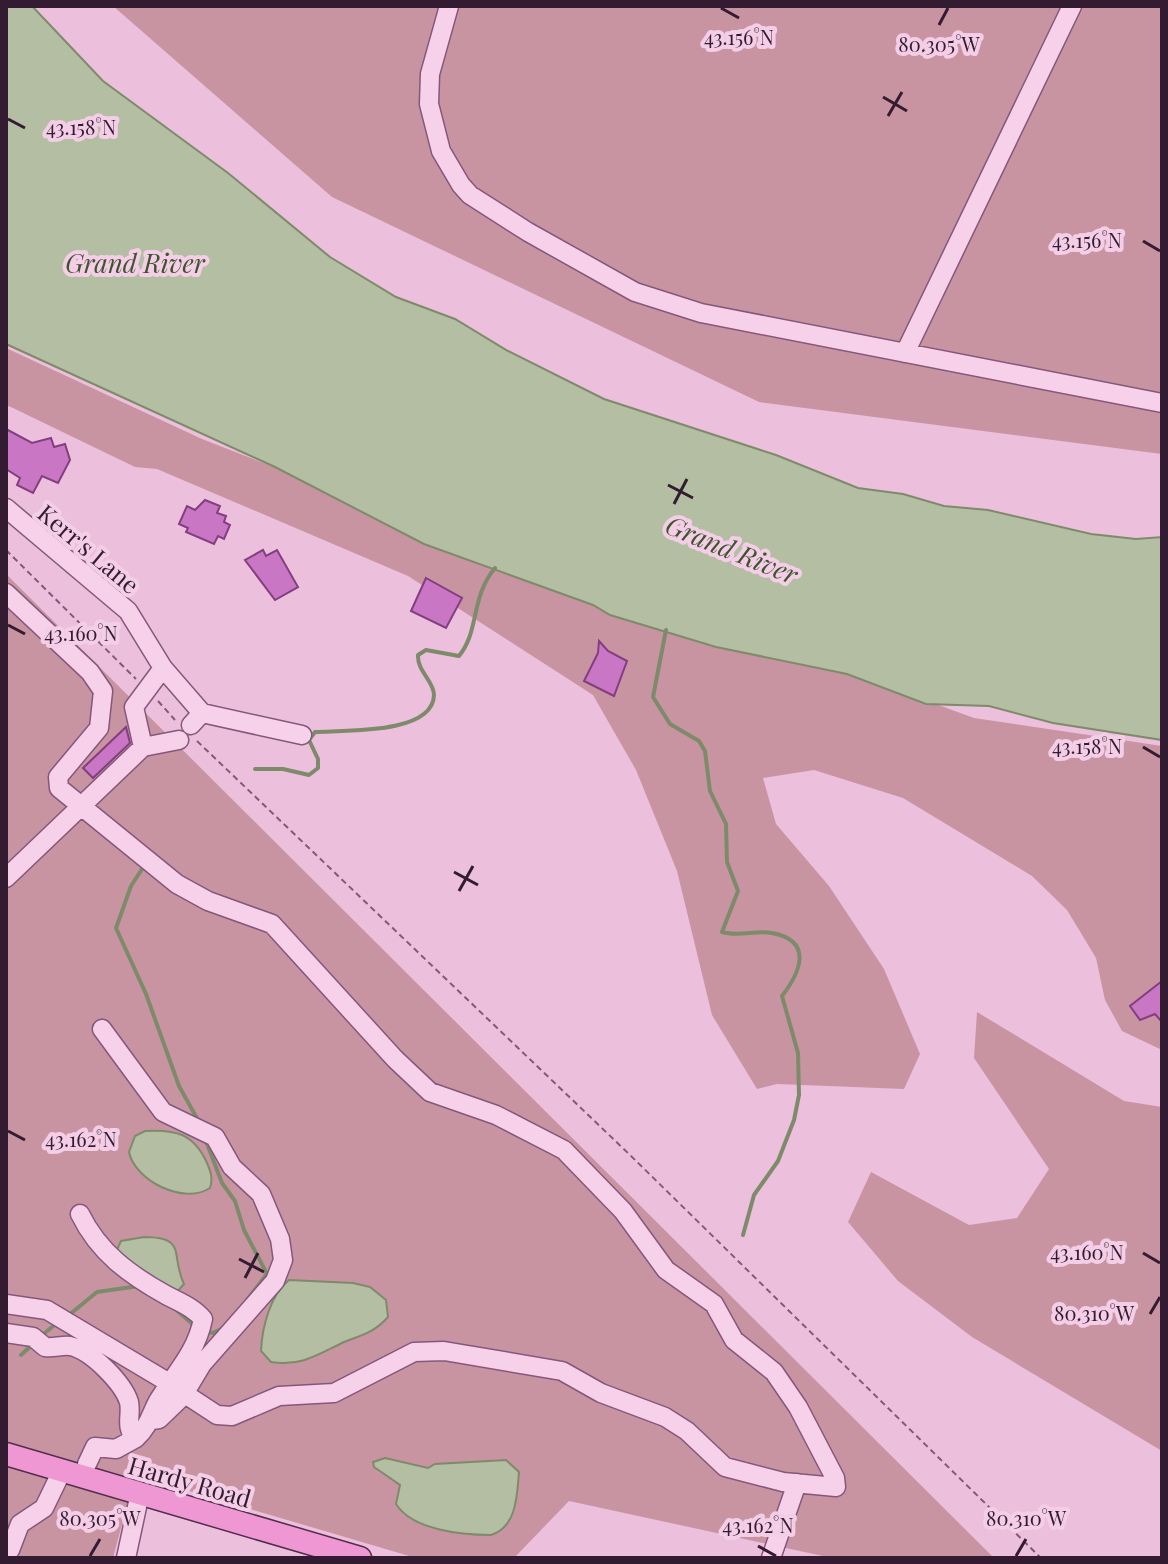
<svg xmlns="http://www.w3.org/2000/svg" width="1168" height="1564" viewBox="0 0 1168 1564" font-family="'Playfair Display',serif">
	<rect width="100%" height="100%" fill="#ecbfdc"/>
	<path fill="#c994a1" d="M113,6H1162V454L759,402L332,197Z
		M6,348L202,439L274,467L383,522L669,629L834,667L974,718L1162,746V1050L1122,1031L1105,1000L1096,958L1067,910L1032,876L903,798L814,770L763,778L776,824L829,886L884,969L920,1054L904,1089L777,1084L757,1089L712,1015L677,871L636,770L593,695L408,576L157,469L135,467L13,408L6,405Z
		M6,574L994,1558H832L569,1501L514,1558H416L135,1475L113,1558H6Z
		M977,1012L1124,1101L1162,1107V1451L972,1337L898,1281L848,1222L871,1172L969,1225L1017,1218L1049,1169L974,1058Z"/>
	<path fill="#b4bea2" stroke="#7e8b6a" stroke-width="2" d="M6,6H32L103,81L228,173L330,257L396,297L455,319L508,351L604,399L776,455L858,488L903,494L944,506L988,510L1091,534L1136,539L1162,537V740L1053,723L989,706L926,704L847,674L716,647L610,615L593,605L424,544L275,467L6,344Z
		M145,1131C176,1129 194,1134 207,1163C211,1172 213,1179 210,1188C184,1205 135,1181 129,1152L135,1136Z
		M144,1237C188,1237 170,1255 184,1284L175,1294L116,1252L121,1241Z
		M289,1280L353,1283L370,1287L386,1300L388,1317C375,1332 362,1335 344,1342C319,1354 301,1367 271,1362L261,1351C262,1328 270,1295 289,1280Z
		M385,1458L428,1468L435,1464L506,1460L519,1472C517,1495 517,1527 491,1535C462,1535 412,1530 396,1504L400,1485L374,1467L373,1462Z"/>
	<g fill="none" stroke-linecap="round" stroke-linejoin="round">
		<path stroke="#7e8b6a" stroke-width="4" d="M666,630L653,697L670,724L699,741L705,751L710,791L726,824L727,862L738,891L722,932C740,937 755,930 772,933C815,941 799,974 782,996L798,1053L799,1095L794,1120L778,1161L754,1195L743,1235
			M255,769H283L309,775L318,768V759L309,740L315,732C343,730 433,735 434,695C434,681 417,671 418,655L426,650L459,656C480,630 470,598 495,568
			M144,866L131,886L116,928L146,994L179,1086L199,1122
			M206,1141L222,1183L235,1201L244,1230L267,1274L247,1300
			M174,1308L197,1328
			M69,1315L97,1292L139,1286
			M205,1331L213,1333L223,1328
			M40,1337L58,1322
			M21,1355L34,1343"/>
	</g>
	<path fill="#c976c4" stroke="#823f7f" stroke-width="2" d="M6,429L32,443L51,438L54,447L65,444L70,460L58,483L42,476L33,493L17,485L20,478L6,469Z
		M205,500L220,506L217,513L226,516L224,522L230,525L224,539L218,536L214,544L186,532L188,528L179,524L187,506L195,510Z
		M263,550L266,556L277,550L298,587L275,600L245,560Z
		M426,578L462,598L446,628L411,611Z
		M599,641L608,651L627,661L614,696L584,681L598,653Z
		M126,727L130,743L93,778L83,768Z
		M1162,981V1022L1155,1014L1140,1020L1130,1006Z"/>
	<g fill="none" stroke-linecap="round" stroke-linejoin="round">
		<defs>
			<path id="minor" d="M449,6L430,74L429,104L441,151L461,185L470,195L528,232L635,292L701,313L1162,403
				M905,353L1072,6
				M6,508L128,611L163,668L202,713
				M6,593L90,672L103,691L99,728L58,777L59,788L177,884L208,901L272,924L395,1059L430,1092L496,1115L564,1150L623,1211L666,1270L714,1304L734,1340L774,1372L798,1407L835,1478L836,1487L783,1482L725,1467L687,1431L665,1417L601,1393L562,1371L444,1351L414,1352L334,1393L279,1396L232,1416L217,1415L188,1396L187,1389L202,1364L275,1281L283,1260L280,1239L261,1194L232,1167L215,1137L163,1112L102,1029
				M191,725L202,713L302,735
				M143,747L134,707L163,668
				M6,878L143,747L179,740
				M6,1304L47,1310L186,1393L159,1419L152,1420
				M6,1333L33,1337L45,1347C54,1348 62,1345 70,1346C91,1350 123,1383 129,1402C132,1415 124,1428 136,1438C149,1426 150,1416 158,1401C176,1372 196,1353 203,1319C193,1307 179,1302 166,1295C130,1275 99,1253 80,1214
				M87,1464L95,1447L116,1449L136,1438
				M10,1550L20,1524L44,1508L58,1479
				M126,1558L140,1493
				M771,1558L797,1483"/>
			<path id="major" d="M6,1454L360,1558"/>
		</defs>
		<use href="#minor" stroke="#83587c" stroke-width="21"/>
		<use href="#major" stroke="#512d4d" stroke-width="25"/>
		<path stroke="#83587c" stroke-width="2" stroke-dasharray="6 4" stroke-linecap="butt" d="M6,550L136,679
			M158,701L175,720
			M197,741L629,1154L1041,1558"/>
		<use href="#minor" stroke="#f7d1ea" stroke-width="18"/>
		<use href="#major" stroke="#ef97d2" stroke-width="22"/>
	</g>
	<path fill="none" stroke="#331c31" stroke-width="3" d="M721,8L739,18M939,25L948,8M883,97L907,111M888,116L902,92M8,119L25,128M1143,241L1160,251M668,485L693,498M674,504L687,479M8,625L25,634M1143,747L1160,757M454,872L478,885M459,891L473,866M8,1131L25,1140M1143,1253L1160,1263M239,1259L264,1272M245,1278L258,1253M1150,1314L1160,1297M758,1546L776,1556M90,1556L100,1539M1016,1556L1026,1539"/>
	<g text-anchor="middle" dominant-baseline="central" stroke-width="8" stroke-linejoin="round" paint-order="stroke">
		<g font-size="24" fill="#331c31" stroke="#f3cee6">
			<text transform="translate(89 548) rotate(40)">Kerr's Lane</text>
			<text transform="translate(190 1481) rotate(16)">Hardy Road</text>
		</g>
		<g font-size="26" font-style="italic" fill="#3c532c" stroke="#f3cee6">
			<text x="135" y="262">Grand River</text>
			<text transform="translate(732 549) rotate(22)">Grand River</text>
		</g>
	</g>
	<g font-size="20" text-anchor="middle" fill="#331c31" stroke="#f3cee6" stroke-width="8" stroke-linejoin="round" paint-order="stroke">
		<text x="739" y="45">43.156°N</text>
		<text x="939" y="52">80.305°W</text>
		<text x="81" y="135">43.158°N</text>
		<text x="1087" y="248">43.156°N</text>
		<text x="81" y="641">43.160°N</text>
		<text x="1087" y="754">43.158°N</text>
		<text x="81" y="1147">43.162°N</text>
		<text x="1087" y="1260">43.160°N</text>
		<text x="1094" y="1321">80.310°W</text>
		<text x="100" y="1526">80.305°W</text>
		<text x="1026" y="1526">80.310°W</text>
		<text x="758" y="1533">43.162°N</text>
	</g>
	<rect width="1168" height="1564" fill="none" stroke="#331c31" stroke-width="16"/>
</svg>
